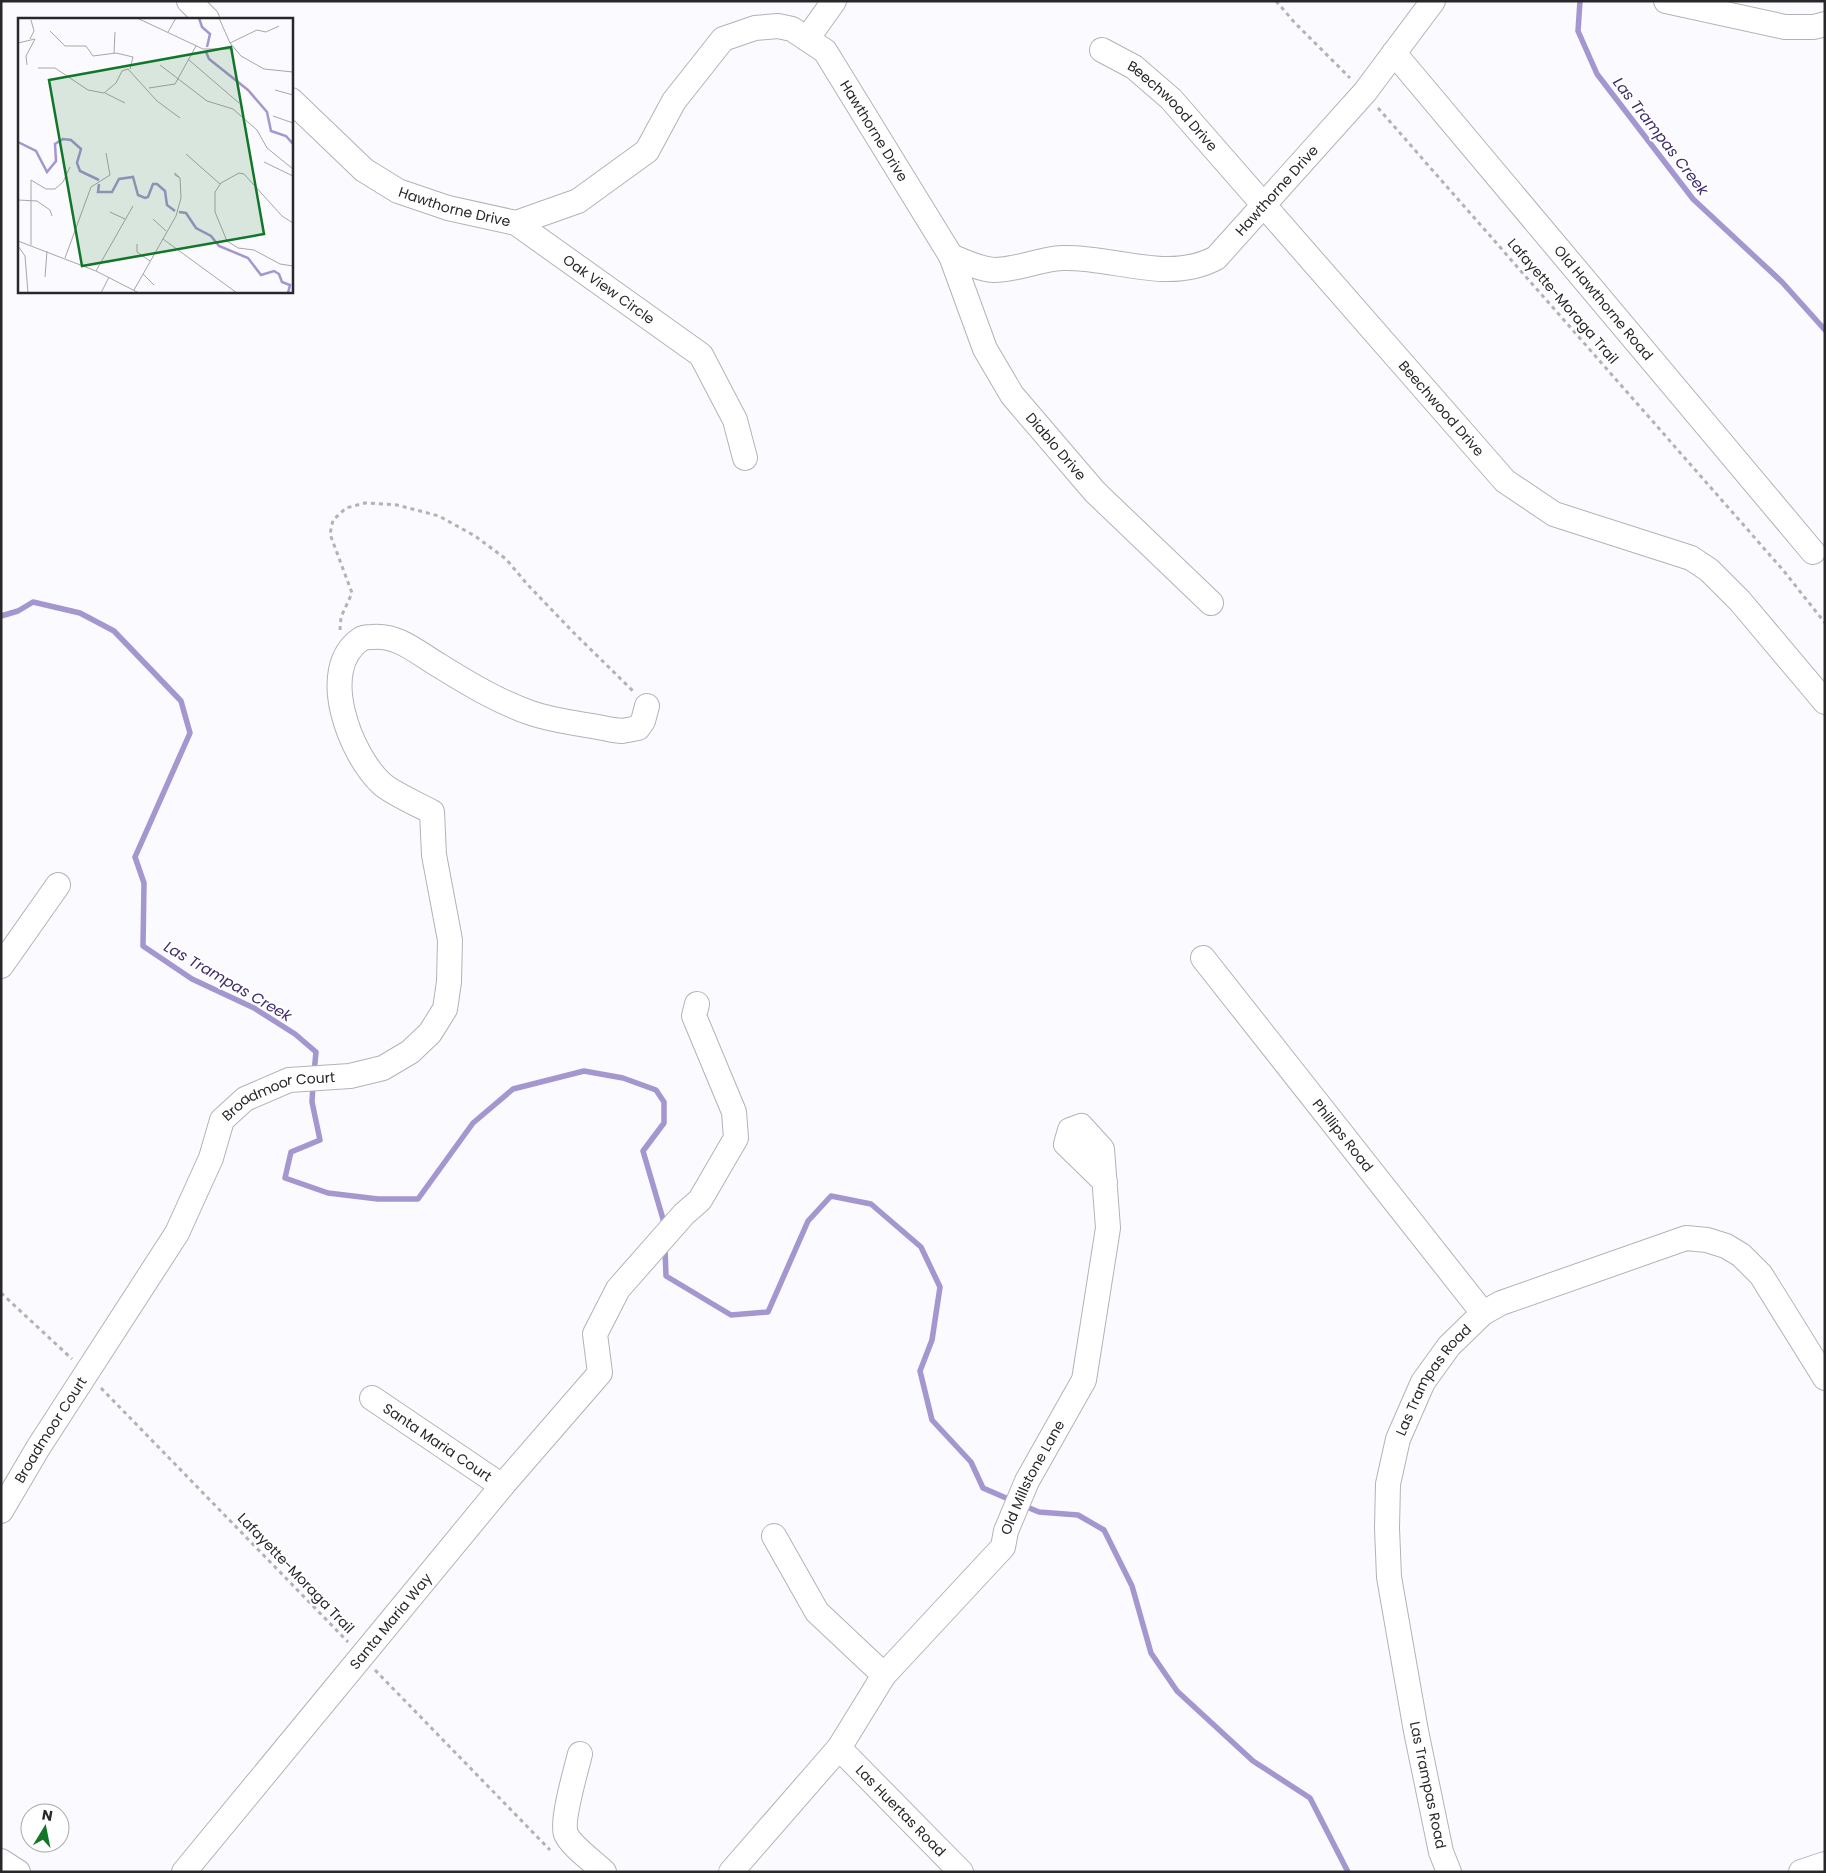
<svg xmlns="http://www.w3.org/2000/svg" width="1826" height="1873" viewBox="0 0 1826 1873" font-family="Poppins,sans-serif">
	<rect width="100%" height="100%" fill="#fbfafe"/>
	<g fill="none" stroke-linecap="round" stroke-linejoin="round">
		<path stroke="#a496ce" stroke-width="5.5" d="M1580,1L1578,31L1597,74L1693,199L1782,282L1825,330
			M1,616L18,611L33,602L80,613L114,631L181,701L190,733L135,857L144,883L143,946L192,979L254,1008L295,1034L316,1052L314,1073
			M313,1085L312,1102L320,1140L291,1152L285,1178L328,1193L378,1199H418L473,1123L513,1089L584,1071L623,1078L656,1090L664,1102V1123L643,1151L663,1219L664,1226
			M665,1248L666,1276L731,1315L768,1312L808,1221L831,1196L871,1204L921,1247L940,1287L932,1340L920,1371L932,1420L971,1462L983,1488L1013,1501
			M1022,1505L1039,1512L1078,1515L1104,1530L1132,1586L1151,1653L1177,1691L1253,1761L1310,1798L1348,1872"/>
		<defs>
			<g id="minor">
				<path d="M189,1L207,19"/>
				<path d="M1666,1L1785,27H1814L1825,24"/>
				<path d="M807,39L834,1"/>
				<path id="s1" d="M1102,50L1134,67L1171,99L1505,481L1554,514L1691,558L1709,570L1740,601L1825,702"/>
				<path id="s2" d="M1394,53L1813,552"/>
				<path id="s3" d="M291,100L364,170L398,191L448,208L516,223L578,201L647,151L674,101L723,39L755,28L778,26L792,29L825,51L951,256L985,349L1012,395L1095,492L1211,603"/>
				<path id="s4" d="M516,223L701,355L735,420L745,458"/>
				<path id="s5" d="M951,256C965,262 979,269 994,270C1017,270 1040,259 1062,258C1114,256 1167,284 1216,258L1365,92L1433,1"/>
				<path id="s6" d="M1203,958L1483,1313"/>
				<path d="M1,966L58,885"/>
				<path id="s7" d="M372,1398L502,1486"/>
				<path id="s8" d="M1,1511L38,1448L177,1233L211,1158L222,1120L245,1099L289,1080L350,1076L383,1068L410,1052L430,1033L445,1009L449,982L450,940L434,855L432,812C419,805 392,793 382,784C351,756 316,669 361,639C364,637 368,637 372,637C398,634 419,654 440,666C469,684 499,702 531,713C557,722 586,724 613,730L622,731L638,728L643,721L647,706"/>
				<path d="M774,1536L817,1612L884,1675"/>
				<path id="s9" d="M839,1748L961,1872"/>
				<path d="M580,1754C576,1770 561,1821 566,1834C571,1846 594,1862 604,1872"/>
				<path d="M1,1861L18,1872"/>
				<path id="s10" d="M184,1872L502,1486L600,1373L595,1334L618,1289L684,1214L700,1200L736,1138L734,1112L694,1016L697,1004"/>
				<path id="s11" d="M731,1872L839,1748L884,1675L1003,1547L1006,1531L1027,1481L1084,1380L1108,1228L1102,1149L1081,1126L1070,1130L1066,1144L1105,1182"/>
				<path id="s12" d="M1449,1872L1441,1852L1416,1731L1389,1577L1387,1528L1388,1484L1398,1439L1423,1382L1449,1346L1483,1313L1501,1303L1686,1238L1707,1240L1726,1246L1741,1255L1761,1275L1825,1378"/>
				<path d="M1801,1872L1825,1864"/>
			</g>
		</defs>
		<use href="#minor" stroke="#b4b2b9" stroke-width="26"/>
		<path stroke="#b3b2b5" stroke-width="3" stroke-dasharray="4 4" stroke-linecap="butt" d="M1276,1L1295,23L1350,78
			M1378,108L1783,570L1825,623
			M340,630L341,617L352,593L330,534L333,520L346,508L365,503L397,505L439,516L475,536L506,559L527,584L573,632L633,691
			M1,1293L72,1359
			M101,1388L348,1642
			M375,1670L550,1850"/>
		<use href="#minor" stroke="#fff" stroke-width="24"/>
	</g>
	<g text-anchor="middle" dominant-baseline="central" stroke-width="4" stroke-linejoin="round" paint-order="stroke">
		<g font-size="14" fill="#28282a" stroke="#fff">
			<text stroke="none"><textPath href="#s1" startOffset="91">Beechwood Drive</textPath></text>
			<text stroke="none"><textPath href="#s3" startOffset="755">Hawthorne Drive</textPath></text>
			<text stroke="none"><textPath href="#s5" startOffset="362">Hawthorne Drive</textPath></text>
			<text stroke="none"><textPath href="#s3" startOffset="200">Hawthorne Drive</textPath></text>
			<text stroke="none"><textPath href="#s4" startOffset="114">Oak View Circle</textPath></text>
			<text transform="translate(1563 301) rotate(49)">Lafayette-Moraga Trail</text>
			<text stroke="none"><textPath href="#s2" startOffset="326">Old Hawthorne Road</textPath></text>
			<text stroke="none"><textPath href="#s1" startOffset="496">Beechwood Drive</textPath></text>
			<text stroke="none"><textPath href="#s3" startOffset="1122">Diablo Drive</textPath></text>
			<text stroke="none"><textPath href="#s8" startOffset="515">Broadmoor Court</textPath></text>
			<text stroke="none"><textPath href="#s6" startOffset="226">Phillips Road</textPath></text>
			<text stroke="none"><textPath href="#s12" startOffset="510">Las Trampas Road</textPath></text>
			<text stroke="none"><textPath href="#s8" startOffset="95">Broadmoor Court</textPath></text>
			<text stroke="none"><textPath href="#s7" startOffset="79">Santa Maria Court</textPath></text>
			<text stroke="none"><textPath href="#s11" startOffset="501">Old Millstone Lane</textPath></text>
			<text transform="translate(296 1573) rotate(46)">Lafayette-Moraga Trail</text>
			<text stroke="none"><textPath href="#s10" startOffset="325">Santa Maria Way</textPath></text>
			<text transform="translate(1428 1785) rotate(78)">Las Trampas Road</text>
			<text stroke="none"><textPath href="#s9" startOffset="88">Las Huertas Road</textPath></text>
		</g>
		<g font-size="15" font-style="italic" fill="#412a6d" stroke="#fff">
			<text transform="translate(1661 136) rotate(52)">Las Trampas Creek</text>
			<text transform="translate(228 981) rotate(30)">Las Trampas Creek</text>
		</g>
	</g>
	<g transform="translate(18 18)">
		<rect width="275" height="275" fill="#fbfafe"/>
		<path fill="none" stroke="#a496ce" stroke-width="2.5" d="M181,0L184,9L192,16L189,29M188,34L191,41L230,72L249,94L253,113L268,118L275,126M0,124L18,133L29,154L38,143L37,126L45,121L53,122L63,131L59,145L62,153L81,162M81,166L80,174H94L101,161L115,159L120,177L127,180L130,179L135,166H139L147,173L149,187L157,193M161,194L168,195L178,210L193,218L201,228L230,240L243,257L256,253L261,256L264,264L272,267L270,275"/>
		<path fill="none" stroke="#a7a6a9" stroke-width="1" d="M119,0L185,31H215M201,0L212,25L223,38L246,51L275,54M239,12L248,14L261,8M32,13L47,28H68L75,38L98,35L115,39L112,51M150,14L158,0M12,21L16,13L13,2M0,25L17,21L8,38L9,47M212,25L239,12M96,35L97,14M171,42L221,85M142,47L189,83L215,91L239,112L249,130L275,151M20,50H37L70,72L86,75L98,65L104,53L110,51L139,83L162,100M131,70L157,66L178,28M257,72L275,77M87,75L107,85M255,98L275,105M168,136L202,166M246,144L275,158M0,182L19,183L32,192L34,198M92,194L107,201M135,201L148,213M275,205L264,198L226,156L221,155L203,165L197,174V194L209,223L220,230L236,232L262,246L275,248M145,221L219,275M0,223L78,253L121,275M119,226V234L132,243M13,227V162L28,171H37L45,164L52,149M0,228L7,238L10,275M47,240L73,169L92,157L88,135M78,253L115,188M125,256L136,267M27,259L29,233M116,272L158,198L163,180L162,160L157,155V157L162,160M83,275L91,259"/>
		<path fill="#117628" fill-opacity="0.15" stroke="#117628" stroke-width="2.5" d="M213,29L246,216L64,248L31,62Z"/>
		<rect width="275" height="275" fill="none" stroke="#28282a" stroke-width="2.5"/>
	</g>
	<rect width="1826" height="1873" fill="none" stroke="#28282a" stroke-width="5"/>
	<g transform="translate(45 1828) rotate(10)"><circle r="24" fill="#ffffff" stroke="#a9a9aa"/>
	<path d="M0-4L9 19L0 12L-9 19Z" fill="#117628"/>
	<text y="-8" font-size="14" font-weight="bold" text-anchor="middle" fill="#28282a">N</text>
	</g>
</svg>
